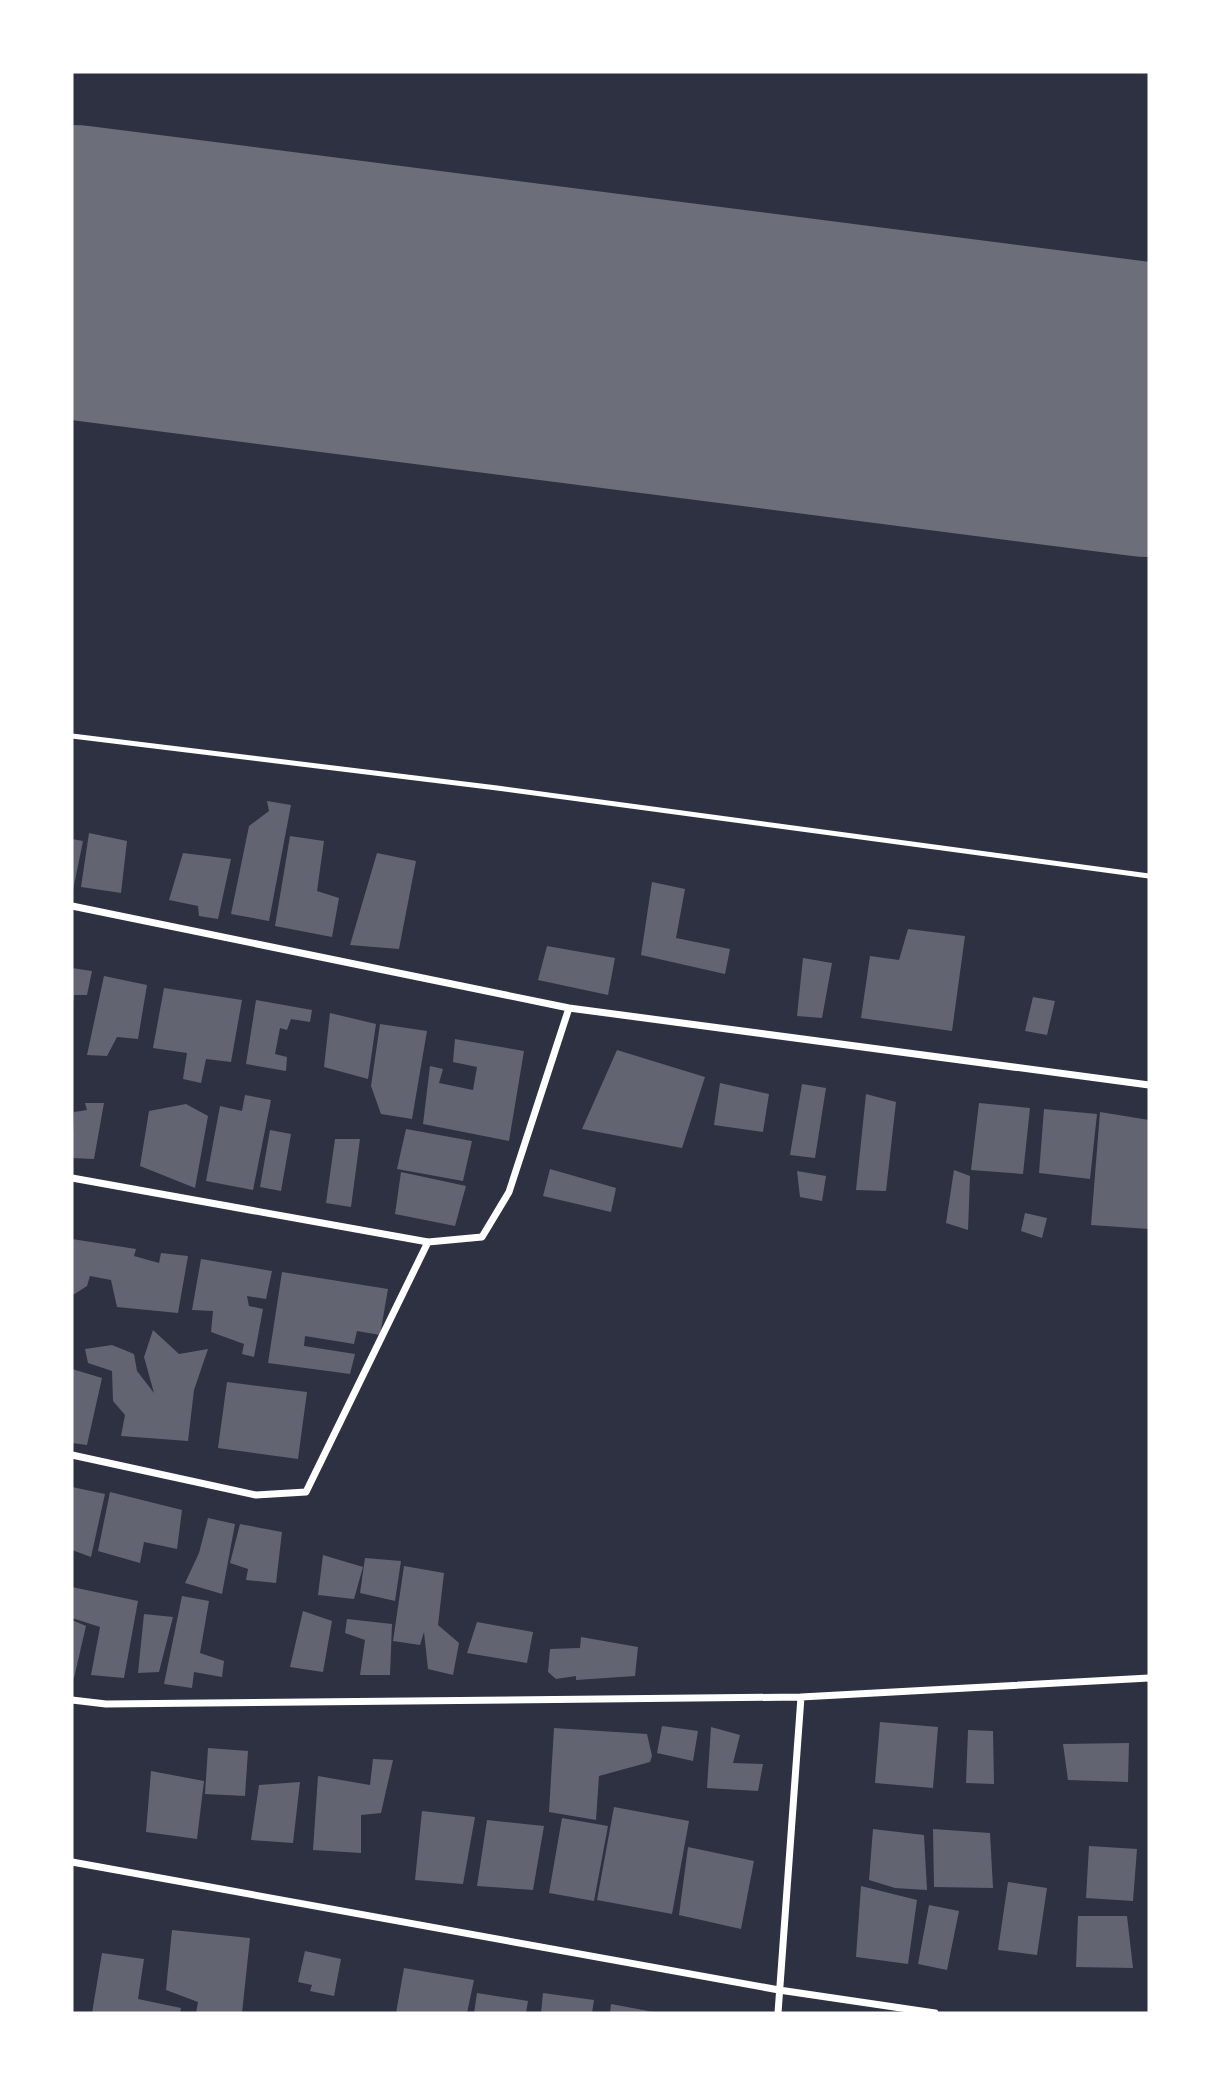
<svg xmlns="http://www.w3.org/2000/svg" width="1221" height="2085" viewBox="0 0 1221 2085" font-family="'Source Sans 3',sans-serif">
	<rect width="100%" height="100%" fill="#2d3142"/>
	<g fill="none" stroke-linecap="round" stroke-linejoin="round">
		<path stroke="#6c6f7a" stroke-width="294" d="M72,272L1149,410"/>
	</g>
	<path fill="#626471" d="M267,801L291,805L269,921L231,914L249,826L269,811Z
		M89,833L127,841L121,893L81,887Z
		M290,836L324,841L317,891L339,898L332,937L275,926Z
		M72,839L83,841L73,890H72Z
		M183,853L231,859L218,919L199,916L198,906L169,900Z
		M377,853L416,861L399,949L350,945Z
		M652,882L685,889L676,938L730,949L725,974L641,955Z
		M908,929L965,936L952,1031L861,1018L870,956L899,960Z
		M547,946L615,958L608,995L538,980Z
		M803,958L832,963L822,1018L797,1016Z
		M72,968L92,971L87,995H74L73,1002Z
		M104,976L147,985L138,1039L117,1037L107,1056L87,1055Z
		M164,988L242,1000L231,1062L206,1059L201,1083L183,1079L187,1053L153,1048Z
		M1033,997L1055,1001L1047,1035L1025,1031Z
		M256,1000L312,1010L310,1022L291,1019L287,1030L280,1028L275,1054L287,1057L286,1071L246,1064Z
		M330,1013L376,1024L368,1079L324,1067Z
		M380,1024L427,1031L412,1119L381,1114L371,1086Z
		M455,1039L524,1051L509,1141L423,1124L430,1066L443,1069L439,1083L473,1090L477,1067L453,1062Z
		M617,1050L705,1077L682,1148L582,1129Z
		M720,1083L769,1094L763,1132L714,1125Z
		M802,1084L826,1088L815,1158L790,1155Z
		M866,1094L896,1102L886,1191L856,1190Z
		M245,1095L271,1100L253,1190L206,1181L220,1106L242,1111Z
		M85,1103H104L94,1159L72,1158L74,1112L87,1110Z
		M979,1103L1030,1108L1023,1174L971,1170Z
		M186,1104L208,1116L195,1188L140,1166L149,1111Z
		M1044,1109L1097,1114L1090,1179L1039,1173Z
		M1100,1112L1149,1120V1229L1091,1225Z
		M406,1129L472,1141L463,1181L397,1169Z
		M270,1130L291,1134L281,1191L260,1187Z
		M335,1139H360L351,1207L326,1203Z
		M550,1169L616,1188L611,1212L543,1196Z
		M954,1170L970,1176L968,1230L946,1223Z
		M797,1171L826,1176L822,1201L800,1197Z
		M401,1172L466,1186L455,1226L395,1214Z
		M1025,1213L1047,1218L1042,1238L1021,1231Z
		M72,1239L136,1249L134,1256L159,1263L161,1253L188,1256L178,1313L117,1307L111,1280L90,1276L87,1286L73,1295Z
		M201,1259L272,1271L266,1299L247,1296L249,1306L263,1309L254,1357L242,1354L244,1344L211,1332L213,1311L192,1310Z
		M282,1272L388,1289L380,1335L357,1331L354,1344L305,1336L304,1346L355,1354L350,1374L268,1363Z
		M153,1330L179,1354L208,1349L194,1390L188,1441L121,1436L125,1415L113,1401L112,1371L88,1363L85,1349L112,1345L134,1354L137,1371L154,1393L144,1357Z
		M72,1369L102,1378L87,1445L72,1443Z
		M227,1382L307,1392L298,1459L218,1448Z
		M72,1487L105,1494L91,1557L72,1550Z
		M110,1492L182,1510L177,1549L144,1542L140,1563L98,1551Z
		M208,1518L235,1524L222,1594L185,1583L199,1553Z
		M240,1524L282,1532L276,1583L246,1580L248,1569L230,1563Z
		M323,1555L363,1567L354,1599L318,1595Z
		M365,1558L401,1561L395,1601L360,1593Z
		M404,1566L444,1573L438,1625L459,1643L453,1675L428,1669L424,1632L420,1645L393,1641Z
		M72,1587L138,1601L124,1678L91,1675L100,1627L72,1618Z
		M182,1596L209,1601L200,1653L224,1661L222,1677L194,1672L192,1688L164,1684Z
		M303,1611L332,1621L323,1672L290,1667Z
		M144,1614L173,1617L159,1672L138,1673Z
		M347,1619L392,1624L390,1675H360L365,1640L345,1633Z
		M72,1620L86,1626L74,1678L72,1677Z
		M477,1622L533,1632L527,1663L467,1653Z
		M581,1637L638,1647L635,1676L576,1680V1676L556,1679L548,1672L550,1649L580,1648Z
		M880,1722L938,1727L933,1788L875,1783Z
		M662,1726L698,1731L693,1761L657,1753Z
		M711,1727L740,1735L733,1763L763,1764L758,1791L707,1788Z
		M554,1728L647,1734L652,1756L650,1762L599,1776L596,1820L549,1812Z
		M968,1730L993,1731L994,1784L966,1783Z
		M1129,1743L1128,1782L1068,1780L1063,1744Z
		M208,1748L248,1751L245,1796L205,1794Z
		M373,1759L393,1760L381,1813L361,1815V1853L313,1850L318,1776L370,1785Z
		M151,1771L204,1781L197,1839L146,1832Z
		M300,1782L293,1843L251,1840L259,1785Z
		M614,1807L689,1821L672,1914L597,1900Z
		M422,1811L475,1817L463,1884L415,1880Z
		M562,1818L608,1826L594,1901L549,1893Z
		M487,1820L544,1826L533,1890L477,1886Z
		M873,1829L924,1835L927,1890L895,1888L869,1880Z
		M933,1829L990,1833L993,1888L934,1887Z
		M1089,1846L1137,1849L1133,1901L1086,1898Z
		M688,1847L754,1861L741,1929L679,1915Z
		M1008,1882L1047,1888L1037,1955L998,1950Z
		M861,1886L917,1900L908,1964L856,1957Z
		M929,1905L959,1911L947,1970L918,1964Z
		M1078,1916H1127L1133,1968L1076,1967Z
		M172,1930L250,1938L242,2013H196L198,2002L166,1990Z
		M305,1951L341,1959L334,1996L310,1991L312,1985L298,1982Z
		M102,1953L144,1959L138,1999L181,2008L180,2013H92Z
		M404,1968L474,1980L467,2013H396Z
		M477,1993L528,2001L526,2013H474Z
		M543,1993L594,2000L592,2013H541Z
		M611,2004L654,2012V2013H610Z"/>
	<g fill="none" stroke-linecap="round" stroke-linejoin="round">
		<path stroke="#fff" stroke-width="5" d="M72,736L497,788L1149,876"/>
		<path stroke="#fff" stroke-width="7" d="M72,906L569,1008L1149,1085
			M72,1178L428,1242L482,1237L509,1192L569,1008
			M72,1455L256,1495L306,1492L428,1242
			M72,1700L106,1704L801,1697L1149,1678
			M72,1862L779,1990L935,2013
			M778,2013L801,1697"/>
	</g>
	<rect width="1221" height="2085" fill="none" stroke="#ffffff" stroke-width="147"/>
</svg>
